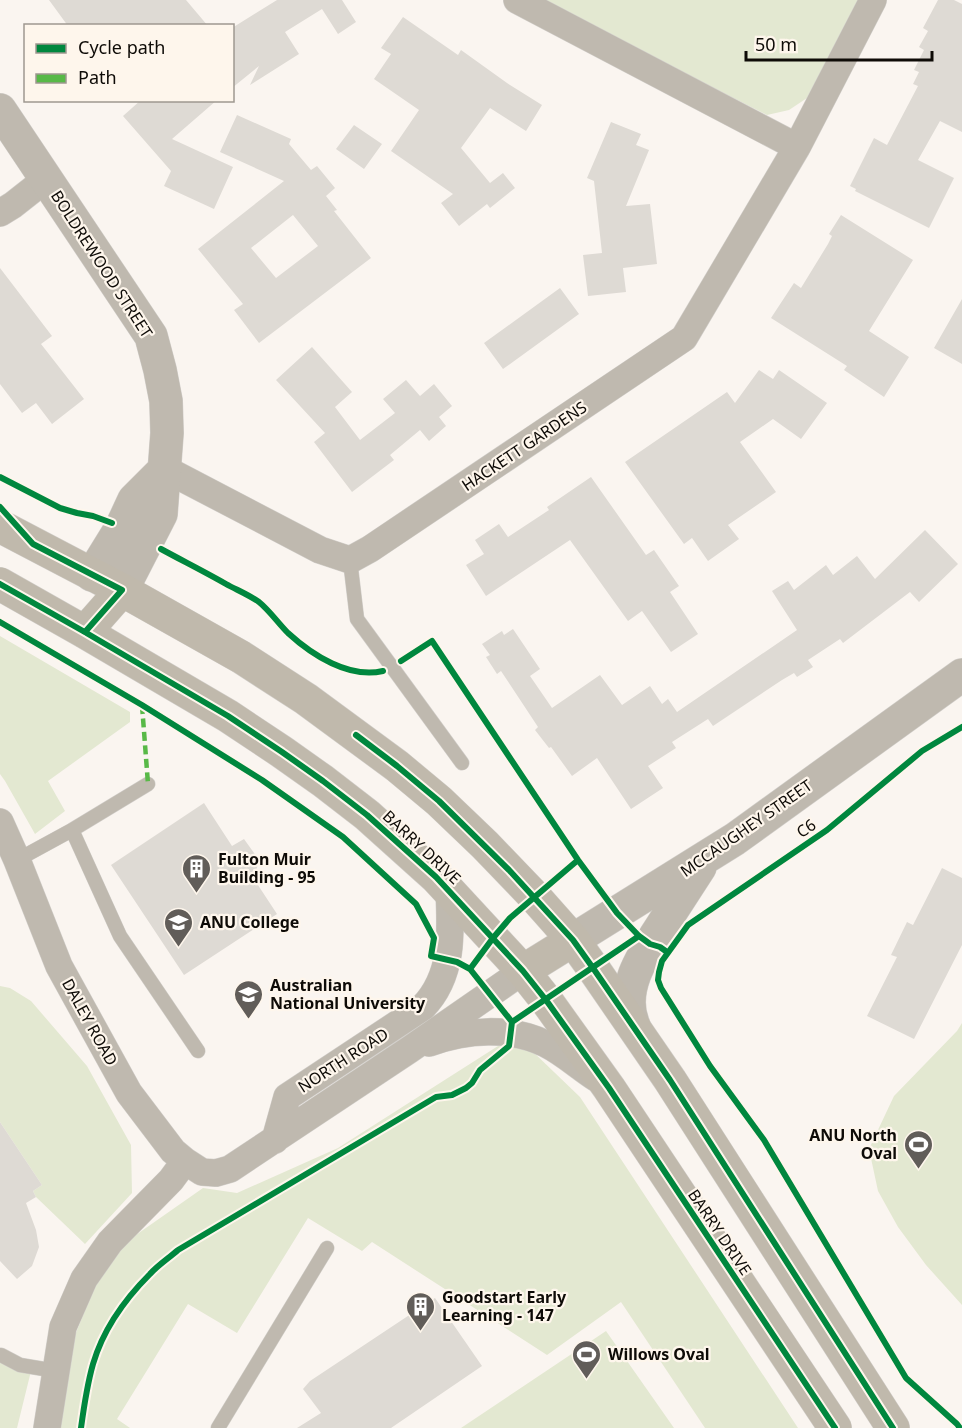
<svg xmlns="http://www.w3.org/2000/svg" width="962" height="1428" viewBox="0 0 962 1428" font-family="'Noto Sans',sans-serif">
	<rect width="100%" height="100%" fill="#faf5f0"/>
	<path fill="#e3e8d1" d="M540,0H859L807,98L789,110L767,115Z
		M0,636L130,712V722L48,781L65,811L35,834L5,781L0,774Z
		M0,986L10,988L31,1001L87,1066L131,1145L132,1193L85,1244L36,1197L33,1191L42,1185L0,1122Z
		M962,1023V1305L926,1265L898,1227L878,1191L869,1149L894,1096L957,1031Z
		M509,1039L528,1047L580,1097L798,1428H705L621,1302L547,1355L372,1242L362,1251L308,1218L237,1333L188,1304L117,1419L130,1428H60L75,1335L94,1288L123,1244L203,1188L237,1193L338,1148Z
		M606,1331L674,1428H461Z
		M0,1356L32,1367L17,1428H0Z"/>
	<path fill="#dedad4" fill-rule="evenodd" d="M49,0H186L208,26H68Z
		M277,0H342L356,22L338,34L322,9L285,32L299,54L250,85L259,66L232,88V28Z
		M938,0H954L962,4V132L940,121L918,160L954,178L929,228L855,191L856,189L850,186L874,138L887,145L918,86L913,84L919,72L914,70L924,50L919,47L928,31L923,28Z
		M403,17L458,55L461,50L507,83L542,105L526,131L490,108L461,148L490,183L503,173L515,188L490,208L487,204L459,226L441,203L453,194L391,151L419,110L374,79L391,54L381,48Z
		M141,100H217L172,139L233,167L214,209L164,186L171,171L123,116Z
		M237,115L291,139L289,144L311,170L317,166L335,188L326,196L337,210L334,211L371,258L259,343L234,310L243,304L198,249L284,181L220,152ZM293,215L318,246L276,278L251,248Z
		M611,122L641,134L636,145L649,150L626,206L650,204L657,264L623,268L626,292L588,296L583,255L602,253L594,181L587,178Z
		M354,125L382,144L364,169L336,149Z
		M841,215L913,260L869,331L909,357L884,397L844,370L847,366L771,318L794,283L801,288L828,244L832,236L829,234Z
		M0,268L52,336L41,344L84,399L52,424L36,403L22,413L0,384Z
		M560,288L579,314L503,369L484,343Z
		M962,299V364L934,348Z
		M312,347L352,392L335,407L360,440L395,413L383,399L406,380L420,396L434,384L452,406L439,417L446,426L429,441L420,430L390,455L394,460L352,492L314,442L325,433L276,380Z
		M759,370L773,379L779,370L827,403L801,439L773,419L740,442L776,492L728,525L739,539L708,561L692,538L684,544L625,462L727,392L735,403Z
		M591,477L646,555L654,550L679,586L670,592L698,634L671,652L642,611L628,621L570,540L486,596L466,565L484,554L475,540L499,524L508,537L549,510L547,507Z
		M925,530L958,564L919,602L910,592L843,643L840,639L808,660L813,667L797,677L794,673L782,680L713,726L708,719L672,742L676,748L648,766L663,788L631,809L597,758L572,776L551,747L549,748L535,730L538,727L501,671L497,674L486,657L490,655L482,644L502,631L504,635L513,629L540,669L530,676L552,708L600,675L622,705L650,686L662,704L668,699L677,712L797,630L772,591L788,581L794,590L826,565L833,575L857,556L875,579Z
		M204,803L232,846L244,839L259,860L254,879L277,914L184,975L111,865Z
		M942,868L962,878V945L914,1039L867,1016L897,957L891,955L907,922L913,925Z
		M0,1122L42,1185L33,1191L36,1197L26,1203L36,1230L39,1247L32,1266L17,1279L0,1261Z
		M435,1298L482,1366L391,1428H297L321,1413L303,1389L310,1381Z"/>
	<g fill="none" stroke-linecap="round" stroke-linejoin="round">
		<defs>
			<path id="service" d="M350,560L357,619L462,763
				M72,830L120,936L198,1051
				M17,860L72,830L148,784
				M1,1355L20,1365L56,1371
				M218,1428L327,1248"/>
			<path id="minor" d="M517,0L797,147
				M0,213L13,205L46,179
				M165,469L320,550L350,560L370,549L684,338L797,147L873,0
				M0,822L17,860L59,966L129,1093L173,1151L185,1161L202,1172L216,1173L230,1169L409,1050L523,971
				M429,1043C466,1030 510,1026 546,1044C564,1053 579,1067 596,1078
				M275,1140L287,1097L423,1007C454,975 451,931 449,890
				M47,1428L63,1327L84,1279L110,1242L171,1180L185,1161"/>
			<path id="tertiary" d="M0,110L151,336L160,370L166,401L167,433L161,514L122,590
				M92,575L121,528L134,500L165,469
				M573,940L735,839L962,675
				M634,1026C617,988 647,949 667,918C678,901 689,884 700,867"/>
			<path id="primary" d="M0,526L122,590L241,657L306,699L397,766L439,801L485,845L534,896L573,940L593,968L670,1080L893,1428
				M0,584L83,631L228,716L282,752L323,781L367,815L436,877L523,971L546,1000L609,1088L835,1428
				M85,632L122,590
				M523,971L573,940"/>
		</defs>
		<use href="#service" stroke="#d3d0cc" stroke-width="15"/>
		<use href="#minor" stroke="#d3d0cc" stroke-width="28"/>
		<use href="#tertiary" stroke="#d3d0cc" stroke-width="34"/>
		<use href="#primary" stroke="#d3d0cc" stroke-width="34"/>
		<use href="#service" stroke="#bfb9af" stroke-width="14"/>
		<use href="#minor" stroke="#bfb9af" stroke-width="27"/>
		<use href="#tertiary" stroke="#bfb9af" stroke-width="33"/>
		<use href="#primary" stroke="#c0b9ac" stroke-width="33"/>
		<path stroke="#58b947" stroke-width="4.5" stroke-dasharray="9 4.5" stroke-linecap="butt" d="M142,705L148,784"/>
		<defs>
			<path id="cycleway" d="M0,477L60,508L77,513L93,516L112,523
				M0,507L33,544L122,590L85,632
				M161,549C183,561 205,572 226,584C237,590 249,595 259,602C270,611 278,623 288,633C312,655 349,679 383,671
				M0,584L83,631L228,716L282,752L323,781L367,815L436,877L523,971L546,1000L609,1088L835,1428
				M0,622L142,705L262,780L343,837L416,904L434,938L431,956L457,962L470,969L512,1022
				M401,661L432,641L578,860L617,913L639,936L650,944L660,947L667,952
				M356,735L397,766L439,801L509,870L573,940L593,968L670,1080L893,1428
				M470,969L493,938L510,918L578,860
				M81,1428C84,1406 87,1385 93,1364C103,1330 125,1299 150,1274C158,1265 169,1258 178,1250L436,1097L452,1095L466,1088L472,1083L480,1070L509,1046L512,1022L639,936
				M960,1428L957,1424L906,1378L764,1140L710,1066L661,988L658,980L659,972L662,961L688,925L827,830L922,751L962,727"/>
		</defs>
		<use href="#cycleway" stroke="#fef6ec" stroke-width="10"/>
		<use href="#cycleway" stroke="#00873e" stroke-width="6"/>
	</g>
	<defs>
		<symbol id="building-pin" viewBox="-11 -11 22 30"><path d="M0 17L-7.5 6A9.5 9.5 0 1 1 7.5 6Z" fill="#615d59" stroke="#fef6ec"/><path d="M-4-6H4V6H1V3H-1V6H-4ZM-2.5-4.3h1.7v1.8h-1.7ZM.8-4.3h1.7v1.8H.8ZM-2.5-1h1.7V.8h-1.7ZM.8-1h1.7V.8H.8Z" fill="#fff"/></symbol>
		<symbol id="university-pin" viewBox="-11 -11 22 30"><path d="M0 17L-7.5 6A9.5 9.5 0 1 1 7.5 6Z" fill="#615d59" stroke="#fef6ec"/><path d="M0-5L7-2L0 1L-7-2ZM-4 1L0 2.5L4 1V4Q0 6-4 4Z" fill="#fff"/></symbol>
		<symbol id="stadium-pin" viewBox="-11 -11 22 30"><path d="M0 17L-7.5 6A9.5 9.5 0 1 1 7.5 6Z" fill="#615d59" stroke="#fef6ec"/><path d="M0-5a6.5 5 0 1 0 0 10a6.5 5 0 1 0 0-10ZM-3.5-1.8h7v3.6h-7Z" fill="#fff"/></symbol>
	</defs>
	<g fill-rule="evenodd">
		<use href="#building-pin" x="180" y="852" width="33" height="45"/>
		<use href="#university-pin" x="162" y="906" width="33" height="45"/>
		<use href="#university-pin" x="232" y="978" width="33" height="45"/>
		<use href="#stadium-pin" x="902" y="1128" width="33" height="45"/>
		<use href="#building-pin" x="404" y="1290" width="33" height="45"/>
		<use href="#stadium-pin" x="570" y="1338" width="33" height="45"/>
	</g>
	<g text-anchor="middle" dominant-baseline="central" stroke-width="4.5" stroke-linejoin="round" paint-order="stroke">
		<g font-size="16" fill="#0e0b07" stroke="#fef6ec">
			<text transform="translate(102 264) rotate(57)">BOLDREWOOD STREET</text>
			<text transform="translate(524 446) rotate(-34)">HACKETT GARDENS</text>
			<text transform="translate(746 828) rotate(-35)">MCCAUGHEY STREET</text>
			<text transform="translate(806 828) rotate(-35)">C6</text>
			<text transform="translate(422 847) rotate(43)">BARRY DRIVE</text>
			<text transform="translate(90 1022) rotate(61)">DALEY ROAD</text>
			<text transform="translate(343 1060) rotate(-33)">NORTH ROAD</text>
			<text transform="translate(720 1232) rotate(56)">BARRY DRIVE</text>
		</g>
		<g font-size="16" font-weight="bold" fill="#0e0b07" stroke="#fef6ec" text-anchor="start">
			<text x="218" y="859">Fulton Muir<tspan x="218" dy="18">Building - 95</tspan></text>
			<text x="200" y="922">ANU College</text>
			<text x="270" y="985">Australian<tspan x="270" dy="18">National University</tspan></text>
			<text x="897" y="1135" text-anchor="end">ANU North<tspan x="897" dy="18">Oval</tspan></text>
			<text x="442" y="1297">Goodstart Early<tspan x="442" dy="18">Learning - 147</tspan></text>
			<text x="608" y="1354">Willows Oval</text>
		</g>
	</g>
	<rect x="24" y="24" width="210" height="78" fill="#fef6ec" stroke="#9e9890" stroke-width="1.5"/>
	<rect x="36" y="44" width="30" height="9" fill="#00873e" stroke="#9e9890" stroke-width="1.5"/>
	<text x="78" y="54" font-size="18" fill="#0e0b07">Cycle path</text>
	<rect x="36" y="74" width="30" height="9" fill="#58b947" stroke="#9e9890" stroke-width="1.5"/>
	<text x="78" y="84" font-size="18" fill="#0e0b07">Path</text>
	<path d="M746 51v9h186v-9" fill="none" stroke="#0e0b07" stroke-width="3"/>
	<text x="755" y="51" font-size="18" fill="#0e0b07" stroke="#fef6ec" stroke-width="4.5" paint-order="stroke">50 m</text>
</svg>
